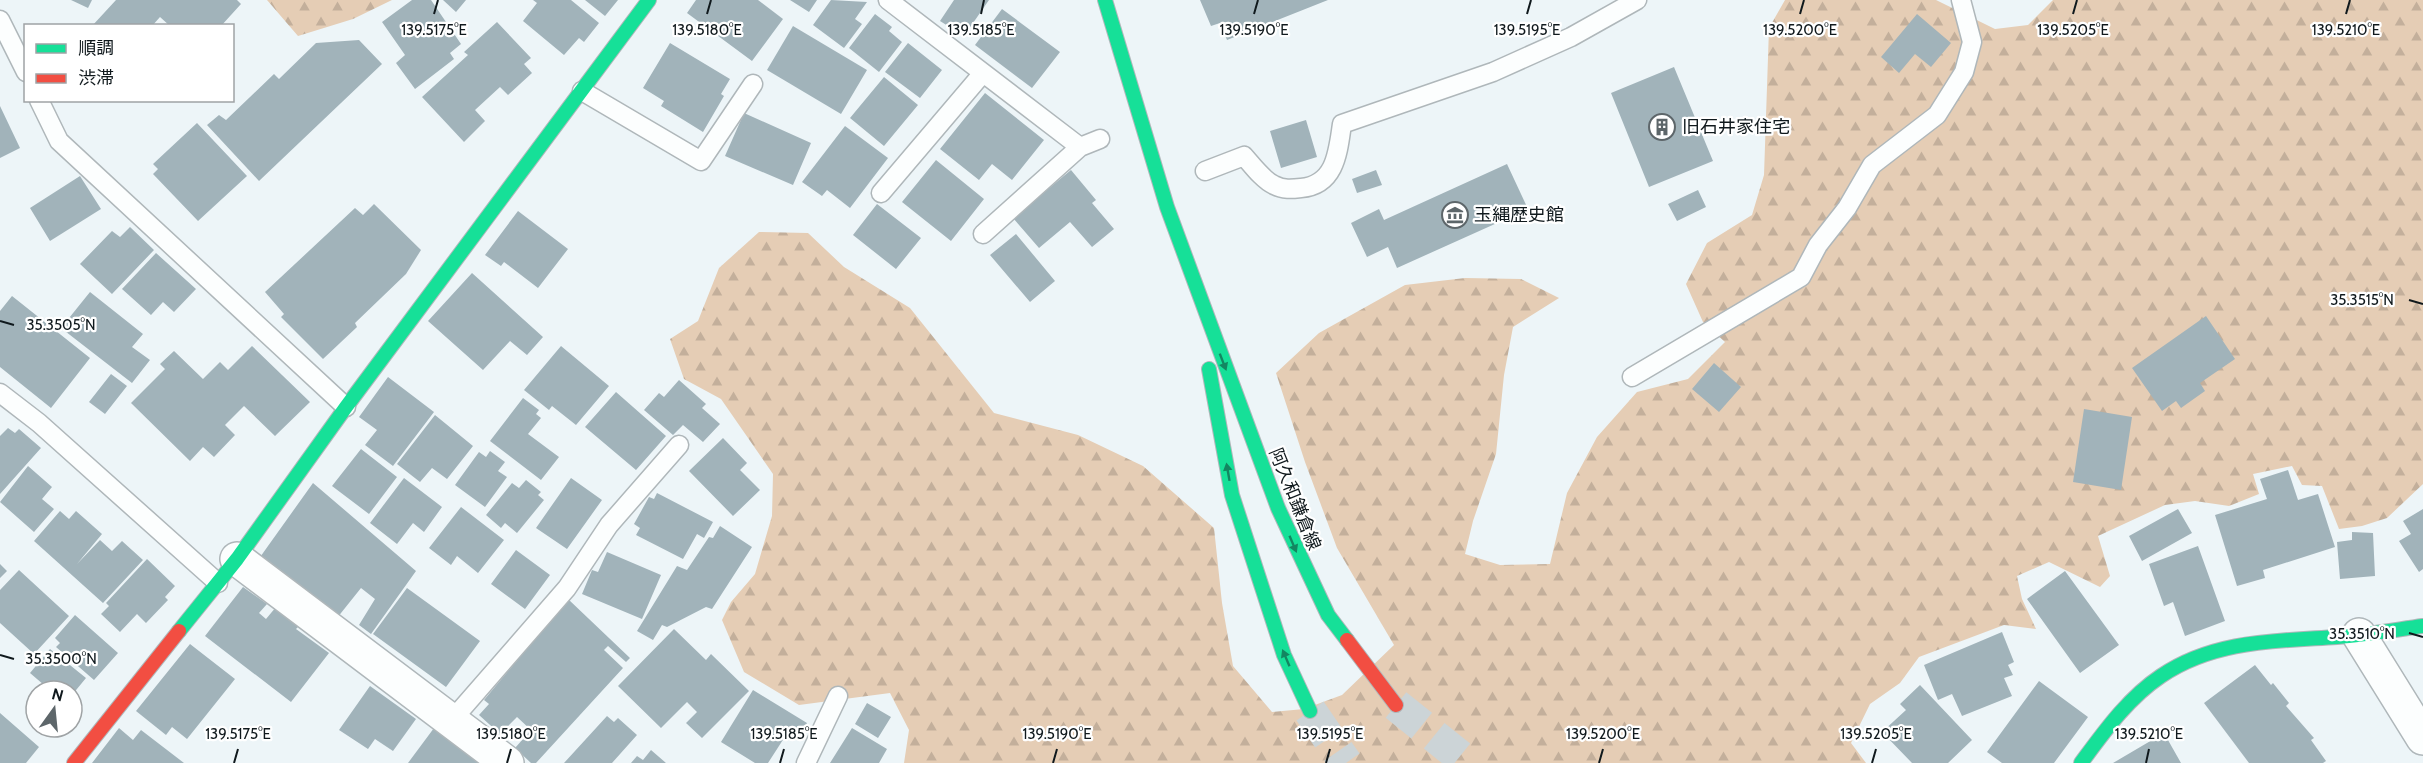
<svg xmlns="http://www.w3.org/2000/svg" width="2423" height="763" viewBox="0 0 2423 763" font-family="Cabin,'Noto Sans JP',sans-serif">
	<defs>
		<pattern id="forest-firs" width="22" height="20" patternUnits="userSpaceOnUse" patternTransform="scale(1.5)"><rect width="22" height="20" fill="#e5cdb5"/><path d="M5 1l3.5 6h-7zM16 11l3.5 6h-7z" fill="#c3af9b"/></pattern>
	</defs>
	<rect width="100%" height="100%" fill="#edf5f8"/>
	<path fill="url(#forest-firs)" d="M267,0H392L353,19L298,36Z
		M1785,0H1936L1995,29L2028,25L2053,0H2423V484L2387,518L2362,526L2339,529L2322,486L2302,485L2292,466L2253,474L2259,494L2229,506L2195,501L2165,505L2098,536L2110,576L2100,587L2049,562L2017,576L2022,599L2036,629L2004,625L1919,657L1900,683L1870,704L1851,743L1866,763H904L909,730L890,693L799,705L744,672L722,620L731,602L755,574L772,516L773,474L721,399L684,379L670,339L698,321L719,268L759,232L808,233L844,267L910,308L994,413L1078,435L1143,466L1214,528L1222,603L1233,666L1272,712L1304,709L1342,695L1394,645L1337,548L1305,462L1276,373L1319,333L1405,285L1465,278L1521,279L1559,298L1513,327L1504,375L1496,454L1473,521L1465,554L1500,565L1550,564L1567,493L1597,437L1637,392L1688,379L1725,342L1703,322L1686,284L1707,243L1752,215L1764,175L1769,28Z"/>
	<path fill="#a1b3ba" d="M71,0H92L88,8Z
		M116,0H237L241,4L221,26H170L160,17L152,26H92Z
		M412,0H431L461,44L450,53L454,59L415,89L396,63L405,55L382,22Z
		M443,0H466L456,12Z
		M533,0H571L599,23L584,42L579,38L564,55L523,21L537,3Z
		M585,0H618L605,16Z
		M696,0H758L783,19L752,61L687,13Z
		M790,0H817L809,12Z
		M831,0L867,2L855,19L862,24L844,48L813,25Z
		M954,0H989L964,36L940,21Z
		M1200,0H1328L1227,40L1220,23L1211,26Z
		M1002,9L1060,52L1032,88L975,45Z
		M875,14L892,27L889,31L902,42L879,72L849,48Z
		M1917,14L1951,43L1931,67L1915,54L1899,73L1881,57Z
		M497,22L531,58L524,64L532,73L508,95L500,87L475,110L485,121L464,142L422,97L468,55L464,52Z
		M793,26L867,70L841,114L767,70Z
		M359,40L382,64L259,181L207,125L219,115L226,120L274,74L279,79L316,43Z
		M670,43L730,79L721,94L724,96L703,132L661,106L664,101L643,88Z
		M908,43L942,70L920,98L885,72Z
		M1674,67L1713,161L1649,187L1611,93Z
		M884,77L918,105L884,146L850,118Z
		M985,93L1044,140L1012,180L992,164L979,180L940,149Z
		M0,106L20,148L0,158Z
		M744,113L811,143L793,185L725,156Z
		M1306,120L1317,157L1281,168L1270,131Z
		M197,123L247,176L198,221L153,174L158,169L153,164Z
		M845,126L888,158L850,208L827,190L822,196L802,182Z
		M936,160L984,199L951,241L902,202Z
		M1507,164L1528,209L1397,268L1388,247L1367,257L1351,223L1379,209L1384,220Z
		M1071,170L1096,200L1092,203L1114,229L1092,247L1070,222L1039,248L1013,218Z
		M1376,170L1382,185L1357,193L1352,179Z
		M80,176L101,209L50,241L30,208Z
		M1698,190L1706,207L1677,221L1668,204Z
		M374,204L421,250L406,274L355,323L357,327L323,359L281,317L284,314L265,292L355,208L363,215Z
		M877,204L921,238L896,269L853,235Z
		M518,211L568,249L538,288L504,262L501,266L485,255Z
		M130,227L154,250L112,294L80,264L112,231L120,237Z
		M1016,234L1055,281L1030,302L990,255Z
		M156,253L196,289L174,312L163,302L151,315L122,289Z
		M472,273L543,337L527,355L510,341L483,370L428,321Z
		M90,292L143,334L132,347L150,360L132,383L61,328Z
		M12,296L90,358L51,408L0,367V311Z
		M2206,316L2235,359L2200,383L2205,391L2181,408L2176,401L2162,411L2132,368Z
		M252,346L310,402L275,436L244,406L225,425L235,435L214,457L203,447L190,461L131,403L165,369L160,364L174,351L203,379L220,362L228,370Z
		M561,346L609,386L576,425L552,406L549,410L524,390Z
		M1714,363L1741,387L1719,412L1692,389Z
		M111,374L127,386L105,414L89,402Z
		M388,377L434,412L393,466L365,445L377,430L359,417Z
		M679,380L706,404L702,408L720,424L703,442L683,425L673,435L644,410L659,393L664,397Z
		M616,392L666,436L636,470L585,427Z
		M523,398L539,410L536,414L541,418L528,434L559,457L541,480L490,441Z
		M2084,409L2132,417L2121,490L2073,482Z
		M435,415L473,446L447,479L432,468L420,482L397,464Z
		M8,428L15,433L19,429L41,448L0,494V436Z
		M723,438L747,463L740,470L760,490L733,516L689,471Z
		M361,449L397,477L369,514L332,486Z
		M490,451L505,462L498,471L507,477L485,507L455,485L479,452L486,457Z
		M28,466L52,487L42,499L54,509L34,532L0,502Z
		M2288,470L2298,500L2318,494L2335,547L2263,570L2265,578L2237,586L2215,515L2267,499L2260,479Z
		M404,478L442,507L424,532L413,523L397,544L370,523Z
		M571,478L602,500L567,549L536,528Z
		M526,480L541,492L538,495L544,500L517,533L505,523L501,528L486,515L512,483L519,488Z
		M313,483L416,571L371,634L359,625L375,599L361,588L337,618L258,560Z
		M657,493L713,522L704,538L697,534L683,559L636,535L640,528L634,524L649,497L654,499Z
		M461,507L504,540L478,573L457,556L451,565L429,548Z
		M2178,509L2192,533L2142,561L2129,536Z
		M2423,509V569L2419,572L2399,541L2411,534L2403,521Z
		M60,511L69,519L76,511L102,534L77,564L100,540L112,551L122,541L143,560L103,603L34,541Z
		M720,526L752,547L712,609L706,607L667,627L662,625L653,640L637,631L677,566L687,570L709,537L713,538Z
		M2352,532L2373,533L2375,576L2340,579L2337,542L2352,540Z
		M2198,546L2225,621L2185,636L2173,602L2164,606L2149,564Z
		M516,550L550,575L525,609L491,584Z
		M607,552L661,575L642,619L582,594L592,570L598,572Z
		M147,559L175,586L165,597L168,600L146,623L137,614L120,632L101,614L109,606L106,603Z
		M0,564L7,571L0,578Z
		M19,570L69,616L34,654L0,623V590Z
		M2065,571L2119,645L2080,673L2027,599Z
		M243,587L267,604L259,613L266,619L276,607L300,625L296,629L329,653L291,702L205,636Z
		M407,588L480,641L446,687L373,634Z
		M568,599L630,658L626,662L608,646L604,650L623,668L536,763H531L515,748L531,730L517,717L500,734L479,715L489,704L484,700Z
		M75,615L118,653L94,680L56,647L60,643L55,638Z
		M674,629L706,660L711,654L749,691L702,738L686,723L697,712L687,702L661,728L618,686Z
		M2002,632L2014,662L2008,665L2013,675L2004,678L2012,696L1962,716L1952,694L1938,700L1924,665Z
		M190,644L235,679L187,739L172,727L166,735L136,711Z
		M50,649L86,678L72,695V691H51L30,673Z
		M2255,665L2271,685L2273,683L2289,703L2286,706L2314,738L2311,740L2326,761L2323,763H2249L2204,703Z
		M2039,681L2088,717L2054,763H2002L1987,752Z
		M1920,685L1972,740L1948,763H1912L1882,732L1906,710L1900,704Z
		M370,686L416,719L393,751L375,739L368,749L339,730Z
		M753,690L807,723L798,738L788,732L768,763H755L721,742Z
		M867,703L891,717L878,738L855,724Z
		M0,713L39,747L26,763H0Z
		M607,716L614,722L618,718L637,735L612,763H564Z
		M119,728L133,740L141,730L184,763H92Z
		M434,728L489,763H408Z
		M852,728L887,749L879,763H830Z
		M2164,733L2181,763H2113Z
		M651,750L666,763H631L637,756L643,760Z"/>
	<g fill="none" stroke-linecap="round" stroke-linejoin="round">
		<path stroke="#ccd4d7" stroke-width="33" stroke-dasharray="33 16" stroke-linecap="butt" d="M1396,705L1468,763
			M1310,711L1346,763"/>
		<defs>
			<path id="lane" d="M888,0L1080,147
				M0,20L26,72
				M582,91L701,161L753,84
				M39,100L59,141L346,407
				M1205,171L1244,156C1252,165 1263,180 1274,185C1283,190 1292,189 1301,188C1336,185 1338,151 1342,124L1493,72L1571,37L1637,0
				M881,193L983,73
				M983,234L1080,147L1100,139
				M1632,377L1801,277L1818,245L1847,208L1872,165L1937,115L1964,72L1972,42L1961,0
				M0,393L39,423L218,583
				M452,720L567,588L609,525L679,445
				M806,763L838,696"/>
			<path id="street" d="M237,559L507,763
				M2359,635L2423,738"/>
			<path id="fast" d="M1105,0L1167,207L1278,508L1328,615L1347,640
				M1209,369L1232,495L1284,655L1310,711
				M179,631L237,559L346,407L649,0
				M2081,763C2104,732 2128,698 2161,676C2214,640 2276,641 2337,637C2366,635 2394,630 2423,626"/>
			<path id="jam" d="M1347,640L1396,705
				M74,763L179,631"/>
		</defs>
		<use href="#lane" stroke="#afb7ba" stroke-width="21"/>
		<use href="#street" stroke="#afb7ba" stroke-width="36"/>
		<use href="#fast" stroke="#afb7ba" stroke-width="16"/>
		<use href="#jam" stroke="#afb7ba" stroke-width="16"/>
		<use href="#lane" stroke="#fcfefe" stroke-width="18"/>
		<use href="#street" stroke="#fcfefe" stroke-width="33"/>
		<use href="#fast" stroke="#16e098" stroke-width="14"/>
		<use href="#jam" stroke="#f24e42" stroke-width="14"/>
	</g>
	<defs><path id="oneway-solid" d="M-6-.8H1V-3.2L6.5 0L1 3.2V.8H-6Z" transform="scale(1.5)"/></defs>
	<g fill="#138661">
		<use href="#oneway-solid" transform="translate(1223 362) rotate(69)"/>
		<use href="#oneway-solid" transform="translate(1228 472) rotate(-100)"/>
		<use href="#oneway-solid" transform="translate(1293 544) rotate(67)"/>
		<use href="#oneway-solid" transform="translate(1286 658) rotate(-113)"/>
	</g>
	<path fill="none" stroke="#10191d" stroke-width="2" d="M434,14L438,0M707,14L711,0M981,14L984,0M1254,14L1258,0M1527,14L1531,0M1800,14L1804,0M2073,14L2077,0M2346,14L2350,0M2409,300L2423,304M0,321L14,325M2409,633L2423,637M0,655L14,659M234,763L238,749M507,763L511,749M780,763L784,749M1053,763L1057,749M1326,763L1330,749M1599,763L1603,749M1872,763L1876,749M2146,763L2149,749"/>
	<defs>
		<symbol id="building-ring" viewBox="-11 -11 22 22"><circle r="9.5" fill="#fff" stroke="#5d666a" stroke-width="1.5"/><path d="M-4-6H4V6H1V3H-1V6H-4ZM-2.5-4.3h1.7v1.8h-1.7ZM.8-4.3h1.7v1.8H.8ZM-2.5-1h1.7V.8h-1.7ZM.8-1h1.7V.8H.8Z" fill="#5d666a"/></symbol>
		<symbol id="museum-ring" viewBox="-11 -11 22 22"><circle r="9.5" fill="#fff" stroke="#5d666a" stroke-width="1.5"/><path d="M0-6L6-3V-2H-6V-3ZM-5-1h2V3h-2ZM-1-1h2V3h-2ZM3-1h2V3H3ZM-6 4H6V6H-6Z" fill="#5d666a"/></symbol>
	</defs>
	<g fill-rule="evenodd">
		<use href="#building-ring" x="1647" y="112" width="30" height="30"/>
		<use href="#museum-ring" x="1440" y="200" width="30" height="30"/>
	</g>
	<g text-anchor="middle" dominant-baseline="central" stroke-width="4.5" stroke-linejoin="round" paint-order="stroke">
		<g font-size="18" fill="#10191d" stroke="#fff" text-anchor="start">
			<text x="1682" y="127">旧石井家住宅</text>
			<text x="1474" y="215">玉縄歴史館</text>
		</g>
		<g font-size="18" fill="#10191d" stroke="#fff">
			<text transform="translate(1295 499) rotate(68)">阿久和鎌倉線</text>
		</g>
	</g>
	<g font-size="15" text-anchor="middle" fill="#10191d" stroke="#fff" stroke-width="4.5" stroke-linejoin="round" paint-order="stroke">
		<text x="434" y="35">139.5175°E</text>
		<text x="707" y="35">139.5180°E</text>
		<text x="981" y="35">139.5185°E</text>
		<text x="1254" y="35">139.5190°E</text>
		<text x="1527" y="35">139.5195°E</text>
		<text x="1800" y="35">139.5200°E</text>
		<text x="2073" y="35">139.5205°E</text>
		<text x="2346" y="35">139.5210°E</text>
		<text x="2362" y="305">35.3515°N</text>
		<text x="61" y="330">35.3505°N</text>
		<text x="2362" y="639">35.3510°N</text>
		<text x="61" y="664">35.3500°N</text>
		<text x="238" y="739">139.5175°E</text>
		<text x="511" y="739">139.5180°E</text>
		<text x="784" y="739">139.5185°E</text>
		<text x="1057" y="739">139.5190°E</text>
		<text x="1330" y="739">139.5195°E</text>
		<text x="1603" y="739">139.5200°E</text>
		<text x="1876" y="739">139.5205°E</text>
		<text x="2149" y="739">139.5210°E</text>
	</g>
	<rect x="24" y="24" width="210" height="78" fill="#ffffff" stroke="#9fa3a5" stroke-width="1.5"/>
	<rect x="36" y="44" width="30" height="9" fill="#16e098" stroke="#9fa3a5" stroke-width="1.5"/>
	<text x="78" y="54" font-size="18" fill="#10191d">順調</text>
	<rect x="36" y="74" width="30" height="9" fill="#f24e42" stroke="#9fa3a5" stroke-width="1.5"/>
	<text x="78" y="84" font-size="18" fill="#10191d">渋滞</text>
	<g transform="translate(54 709) rotate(15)"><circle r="28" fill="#ffffff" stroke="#9fa3a5" stroke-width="1.5"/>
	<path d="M0-4.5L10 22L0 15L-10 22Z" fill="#5d666a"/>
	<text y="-9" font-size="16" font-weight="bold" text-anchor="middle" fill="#10191d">N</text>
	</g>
</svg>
